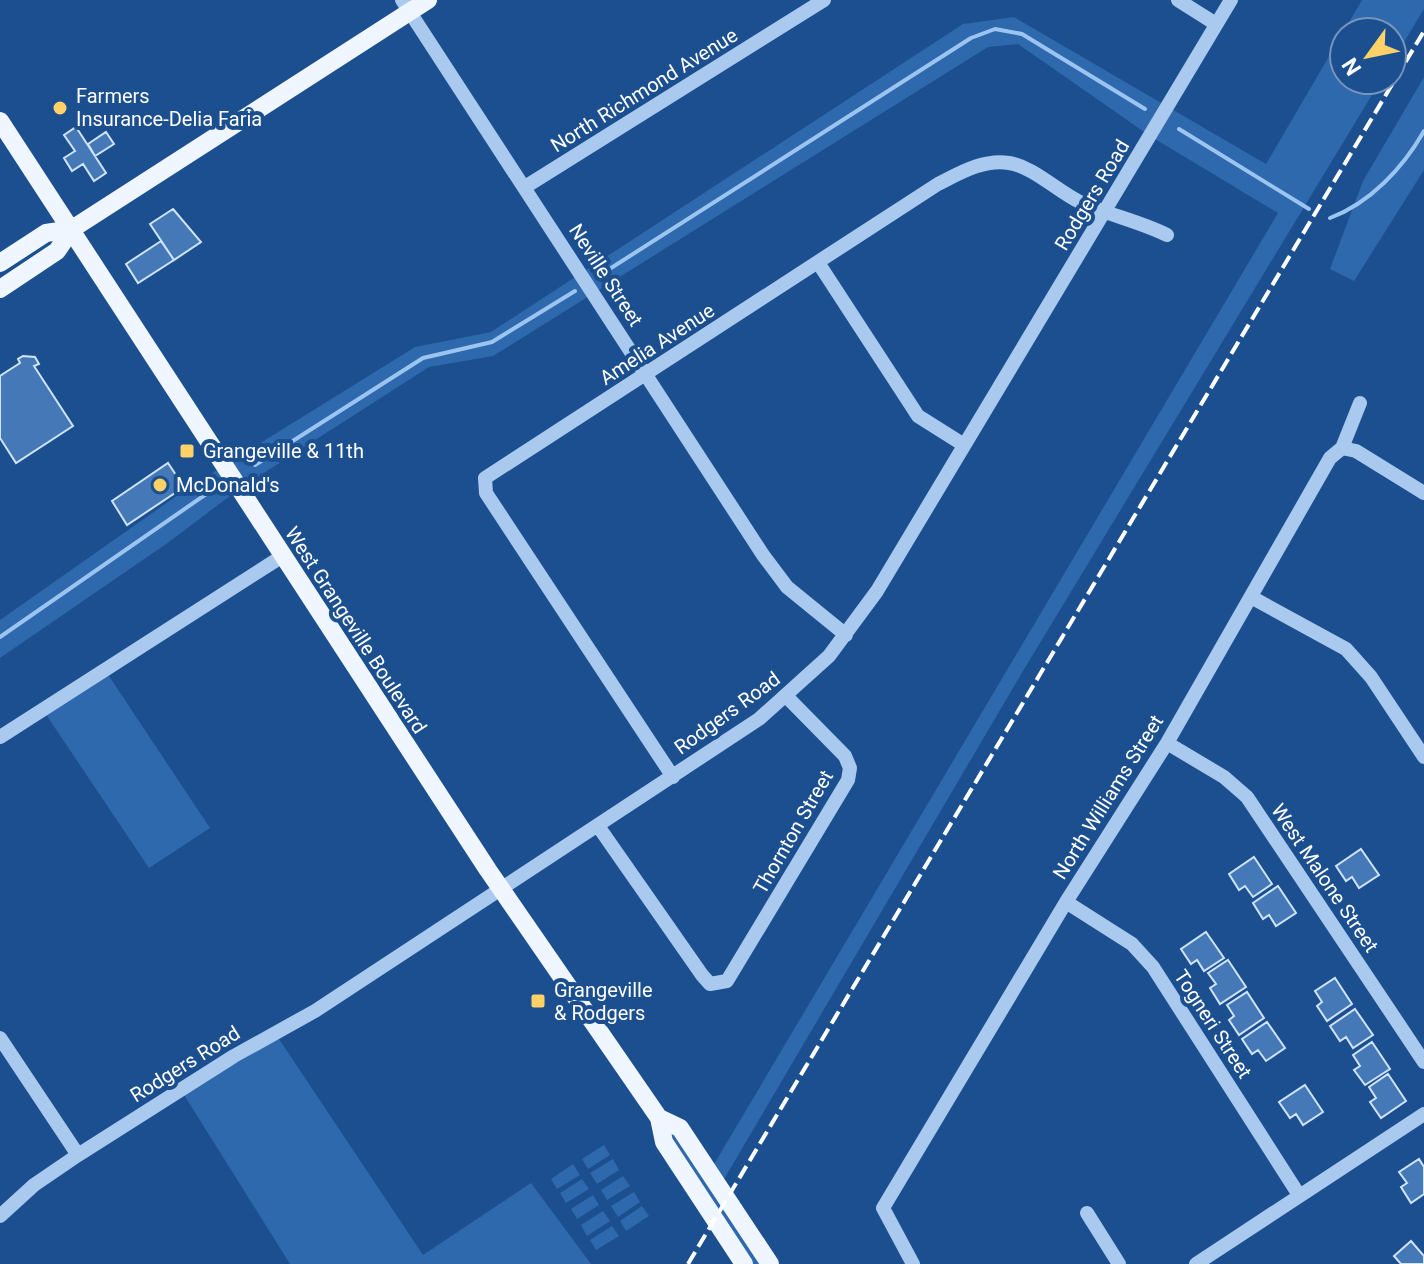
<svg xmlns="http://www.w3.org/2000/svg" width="1424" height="1264" viewBox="0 0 1424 1264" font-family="Roboto,sans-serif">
	<rect width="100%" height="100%" fill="#1b4f8f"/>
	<path fill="#2e69ad" d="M1362,0H1424V9L1392,62V32H1344V80H1381L1023,671L720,1186L770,1264H744L659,1118L710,1171L1278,213L1150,136L1018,44L988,47L493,356L429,367L239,489L169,542L0,658V620L185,490L415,347L491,332L963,24L1014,17L1266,164Z
		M1424,77V170L1354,281L1330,269L1363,181Z
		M105,670L210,828L149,868L43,710Z
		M275,1033L423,1255L531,1183L591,1264H290L181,1090Z
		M604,1145L610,1155L588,1169L582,1159Z
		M613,1159L619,1170L597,1184L590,1173Z
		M573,1164L580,1175L557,1189L551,1179Z
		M623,1176L630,1186L607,1200L601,1190Z
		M582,1179L589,1189L566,1203L560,1193Z
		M634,1192L640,1202L618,1217L611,1206Z
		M593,1195L599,1205L577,1219L571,1209Z
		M642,1206L649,1216L626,1231L620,1221Z
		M603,1211L610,1221L587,1236L581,1225Z
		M612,1226L619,1236L596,1250L590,1240Z"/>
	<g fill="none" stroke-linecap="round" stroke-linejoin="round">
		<path stroke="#9cc4f0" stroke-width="4" d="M1179,129L1309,209
			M1330,218C1370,203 1403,168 1424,131
			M597,277L971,38L995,29L1022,34L1145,109
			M255,465L423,358L492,342L575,291
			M0,637L212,490"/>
	</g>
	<path fill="#4478b7" stroke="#cfe3fa" stroke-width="2" d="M76,127L106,173L94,181L83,164L72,171L64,158L75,151L64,135Z
		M106,132L114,144L95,156L88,144Z
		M173,209L201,242L174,260L150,224Z
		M161,241L174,260L138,283L126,264Z
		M23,356L35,357L39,364L34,366L73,426L16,463L0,438V376L20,363L18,359Z
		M168,463L184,487L127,525L112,501Z
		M1361,849L1379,875L1359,888L1352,877L1346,881L1336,866Z
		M1254,857L1272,884L1253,897L1245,886L1239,890L1229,874Z
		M1278,886L1296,913L1276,926L1269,915L1263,919L1253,903Z
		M1206,932L1224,958L1204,971L1197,960L1191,964L1181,949Z
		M1228,960L1246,987L1220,1004L1210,988L1216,984L1208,973Z
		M1335,978L1352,1004L1327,1021L1317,1006L1322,1002L1315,991Z
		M1247,992L1264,1018L1239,1035L1229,1020L1234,1016L1227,1005Z
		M1355,1009L1373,1035L1353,1048L1346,1037L1340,1041L1330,1026Z
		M1267,1022L1285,1048L1266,1061L1258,1050L1252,1054L1242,1039Z
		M1372,1042L1390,1069L1365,1085L1354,1070L1360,1066L1353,1055Z
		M1388,1074L1406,1101L1381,1118L1370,1102L1376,1098L1369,1087Z
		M1305,1085L1323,1112L1303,1125L1296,1114L1290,1118L1279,1102Z
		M1419,1159L1424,1167V1194L1411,1203L1401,1187L1407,1183L1399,1172Z
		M1411,1241L1424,1256V1264H1401L1394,1256Z"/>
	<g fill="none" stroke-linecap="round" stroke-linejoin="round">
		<path stroke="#a9c9ee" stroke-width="14" d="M402,0L763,555L787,587L846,635
			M1178,0L1216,24
			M525,187L824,0
			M819,264L918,416L964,445
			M1342,448L1356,451L1424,493
			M1251,597L1346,649L1371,677L1424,757
			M0,737L281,557
			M1167,743L1224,777L1247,797L1424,1062
			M673,777L486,493L485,478L938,184C960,173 983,159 1009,163C1034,167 1057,191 1080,202C1108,215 1139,221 1167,235
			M598,826L702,975L710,984L727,981L848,780L850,768L845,756L787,697
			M1066,902L1132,944L1153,967L1299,1195
			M0,1038L78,1155
			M1087,1213L1119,1264
			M0,1216L34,1185L78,1155L234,1056L315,1011L759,719L829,656L877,591L1231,0
			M913,1264L883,1208L1066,902L1167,743L1330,458L1342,448L1360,403
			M1196,1264L1424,1114"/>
		<path stroke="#f0f6ff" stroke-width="18" d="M0,121L488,870L659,1118L664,1142L744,1264
			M0,263L46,233L72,229
			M0,289L57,251L72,229L428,0
			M659,1118L680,1128L770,1264"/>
		<path stroke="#fff" stroke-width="4" stroke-dasharray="14 6" stroke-linecap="butt" d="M688,1264L1424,31"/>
	</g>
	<g fill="#ffd166" stroke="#1b4f8f" stroke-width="3">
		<circle cx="60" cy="108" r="8"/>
		<rect x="179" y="443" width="16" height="16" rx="4"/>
		<circle cx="160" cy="485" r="8"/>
		<rect x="530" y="993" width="16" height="16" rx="4"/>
	</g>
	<g text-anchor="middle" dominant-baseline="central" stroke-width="8" stroke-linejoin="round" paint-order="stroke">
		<g font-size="20" fill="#fff" stroke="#1b4f8f">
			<text transform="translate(644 90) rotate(-32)">North Richmond Avenue</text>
			<text transform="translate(1092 195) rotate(-59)">Rodgers Road</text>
			<text transform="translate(606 275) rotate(57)">Neville Street</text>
			<text transform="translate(657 344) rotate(-33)">Amelia Avenue</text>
			<text transform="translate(356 630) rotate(57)">West Grangeville Boulevard</text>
			<text transform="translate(727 713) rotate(-36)">Rodgers Road</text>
			<text transform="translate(1108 797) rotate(-58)">North Williams Street</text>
			<text transform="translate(793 832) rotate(-60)">Thornton Street</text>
			<text transform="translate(1325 878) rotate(56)">West Malone Street</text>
			<text transform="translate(1213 1024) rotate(57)">Togneri Street</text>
			<text transform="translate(185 1064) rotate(-32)">Rodgers Road</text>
		</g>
		<g font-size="20" fill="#fff" stroke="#1b4f8f" text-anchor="start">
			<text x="76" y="96">Farmers<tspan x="76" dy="23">Insurance-Delia Faria</tspan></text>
			<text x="203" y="451">Grangeville &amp; 11th</text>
			<text x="176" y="485">McDonald's</text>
			<text x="554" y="990">Grangeville<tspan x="554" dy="23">&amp; Rodgers</tspan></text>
		</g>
	</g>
	<g transform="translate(1368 56) rotate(237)"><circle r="38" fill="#1b4f8f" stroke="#7695bc" stroke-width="2"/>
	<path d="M0-6L14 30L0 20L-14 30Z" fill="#ffd166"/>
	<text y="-12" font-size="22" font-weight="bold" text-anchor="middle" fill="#ffffff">N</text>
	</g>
</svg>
